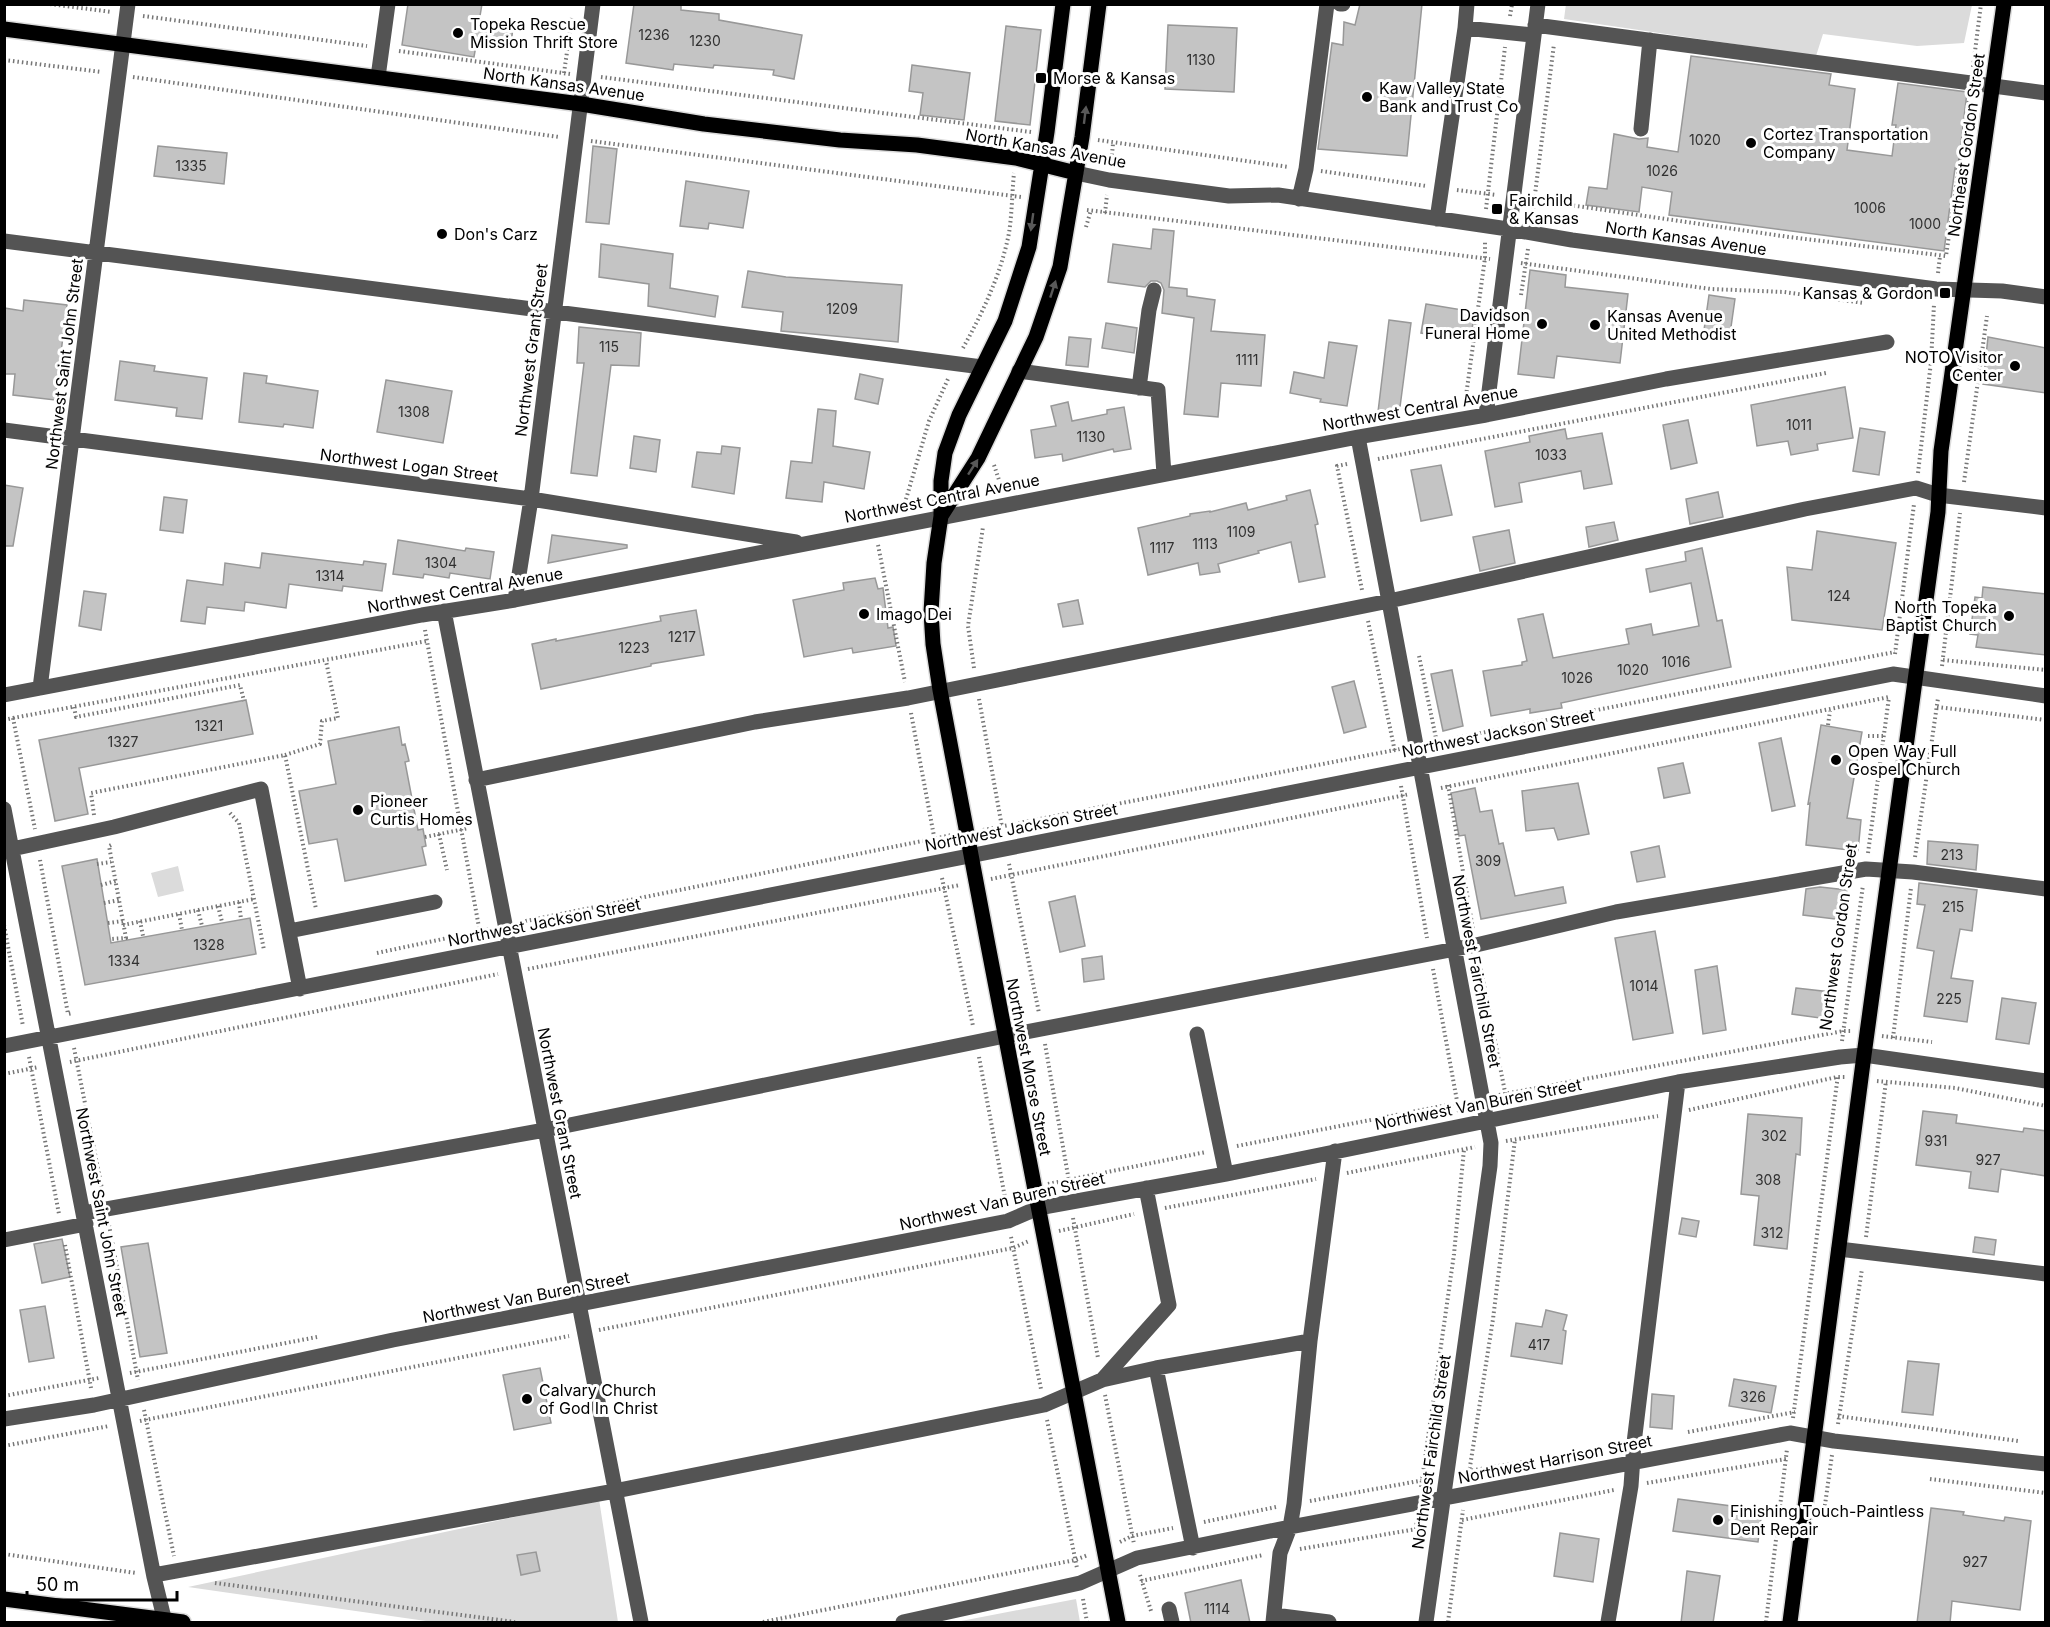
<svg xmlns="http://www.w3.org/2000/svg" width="2050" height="1627" viewBox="0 0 2050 1627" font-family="Inter,sans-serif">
	<rect width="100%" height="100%" fill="#fff"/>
	<path fill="#dbdbdb" d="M1566,4L1972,5L1964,43L1917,46L1823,34L1816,56L1564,19Z
		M178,866L184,891L158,897L151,873Z
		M599,1499L618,1622H433L188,1587Z
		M1076,1599L1080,1622H956Z"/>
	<path fill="#c4c4c4" stroke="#989898" stroke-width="1.5" d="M408,4H482L479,22L513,27L511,45L477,40L474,57L402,45Z
		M634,4H681V10L719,14V20L802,35L794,79L773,75L774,70L714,65L713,68L674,64L673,70L626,63Z
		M1360,4H1422L1407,156L1318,149L1332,43L1343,45L1344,22L1355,25Z
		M1168,25L1237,28L1234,92L1165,89Z
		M1006,26L1041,30L1030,125L995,121Z
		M1691,56L1831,74L1829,85L1855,89L1847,150L1892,156L1896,125H1892L1898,83L1967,92L1958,169L1955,168L1944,251L1669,215L1672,192L1642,187L1639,212L1586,205L1589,187L1607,189L1614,134L1639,139L1648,138L1647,147L1678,152Z
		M912,65L970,73L964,120L920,115L923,93L909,91Z
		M158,146L227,153L224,184L154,176Z
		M593,146L617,149L609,224L586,222Z
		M686,181L749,191L743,228L709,223L708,229L680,226Z
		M1153,229L1174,231L1169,287L1187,289V296L1215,300L1211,331L1265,335L1261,386L1221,383L1218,417L1184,414L1194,318L1162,313L1164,290L1161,283L1157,281H1151L1145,287L1108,282L1113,244L1151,249Z
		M601,244L673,254L670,288L718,296L715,317L648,306L649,284L599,277Z
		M1530,270L1566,275L1565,287L1628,294L1620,363L1557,356L1554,378L1518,374Z
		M748,271L786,277L902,285L898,342L781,331L783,312L742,307Z
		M1709,295L1735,299L1729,341L1703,337Z
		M24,300L67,305L55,400L13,395L15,374H4V308L23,311Z
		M1426,304L1475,312L1470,340L1421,333Z
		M1389,320L1411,323L1400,407L1378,412Z
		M1106,323L1137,328L1134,353L1102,348Z
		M579,327L641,333L639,366L611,365L597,476L571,473L584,363H577Z
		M1069,337L1091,339L1088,367L1066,365Z
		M1988,337L2046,348V393L1983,384Z
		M1329,342L1357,346L1347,406L1320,402L1321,399L1290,393L1294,372L1324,378Z
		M120,361L155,366L154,371L207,378L202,419L176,416L177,408L115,400Z
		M244,373L267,376L266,383L318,391L313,428L284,424L283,427L239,422Z
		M860,374L883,379L878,404L855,399Z
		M386,380L452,391L443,443L377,432Z
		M1845,387L1853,438L1817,444L1818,450L1791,455L1788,441L1757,446L1751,405Z
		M1068,402L1072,421L1107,414V410L1124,407L1131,449L1114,452L1113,449L1063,461L1062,454L1035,458L1031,430L1056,426L1051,406Z
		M818,409L836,411L833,446L870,452L864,489L824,482L822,502L786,498L791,461L812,463Z
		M1688,420L1697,463L1671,469L1663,425Z
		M1860,428L1885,432L1879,475L1853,471Z
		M1565,429L1567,439L1602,433L1612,484L1584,489L1581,471L1519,483L1522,502L1495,507L1485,451L1530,442L1529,436Z
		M634,436L660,440L656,472L630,468Z
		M722,446L740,448L734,494L692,487L697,452L721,454Z
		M1441,465L1452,515L1421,521L1411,470Z
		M4,485L23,488L13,546H4Z
		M1310,490L1318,524L1315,525L1325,577L1299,582L1291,542L1258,551L1259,553L1218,564L1220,572L1200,575L1198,563L1148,575L1138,528L1190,516V514L1210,511V512L1246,503L1248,510L1287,500L1286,496Z
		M1718,492L1723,517L1690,524L1686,499Z
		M164,497L187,500L183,533L160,530Z
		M1614,522L1618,540L1589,547L1586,527Z
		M1509,530L1515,563L1480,571L1473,537Z
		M1817,531L1896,543L1882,630L1792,620L1787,567L1812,570Z
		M552,535L627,545V548L548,563Z
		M398,540L465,551L466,548L494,552L490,579L450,573L449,578L424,574L423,578L393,574Z
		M1702,548L1717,621L1722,620L1731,667L1561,703L1562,708L1530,713V709L1491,716L1483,671L1522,665V662L1527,661L1518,619L1543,614L1553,658L1629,644L1626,629L1651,624L1653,635L1699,626L1691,583L1650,592L1646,569L1686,561L1685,552Z
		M262,553L363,565L364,561L386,564L382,591L343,586L342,591L289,584L286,608L245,602L244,611L207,607L205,624L181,621L187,580L223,585L225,563L260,568Z
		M875,578L878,589L883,588L888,628L893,627L896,646L853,653L852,648L804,657L793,600L844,590L843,583Z
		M1983,587L2046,594V655L1976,647L1978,635L1970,634L1975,597L1982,598Z
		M84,591L106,594L101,630L79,626Z
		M1078,600L1083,624L1063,627L1058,604Z
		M696,610L704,655L651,664V666L541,689L532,644L556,639V641L661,621L660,616Z
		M1452,670L1463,726L1443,731L1431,674Z
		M1354,681L1366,727L1344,733L1332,687Z
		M246,700L253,734L79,768L88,814L55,821L39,740Z
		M1821,725L1862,732L1847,818L1861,820L1858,851L1806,845L1810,803L1808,804Z
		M399,727L402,745L405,744L409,761L405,762L418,830L423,829L426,846L422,847L426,865L345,881L337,839L309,844L299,791L336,784L328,741Z
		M1781,738L1795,806L1772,811L1759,743Z
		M1683,763L1690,793L1664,798L1658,768Z
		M1578,783L1589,834L1558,840L1554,828L1526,831L1522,791Z
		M1475,788L1480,812L1492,810L1499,844L1503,843L1515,896L1563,887L1566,903L1481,919L1465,835L1459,836L1451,793Z
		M1928,841L1978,845L1976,870L1927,864Z
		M1659,846L1665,877L1637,882L1631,852Z
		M97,859L111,943L250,918L256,954L85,985L62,866Z
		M1919,883L1977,890L1972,931L1960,929L1951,978L1973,981L1967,1022L1924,1016L1934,951L1917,948L1925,905L1917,904Z
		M1820,887L1847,890L1843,920L1803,915L1806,889Z
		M1075,896L1085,946L1060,952L1049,902Z
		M1655,931L1673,1033L1633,1040L1615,938Z
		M1102,956L1104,979L1084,982L1082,959Z
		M1717,966L1726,1030L1703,1034L1695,970Z
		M1796,988L1831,992L1827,1019L1792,1014Z
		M2002,998L2036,1003L2029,1044L1996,1039Z
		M1923,1111L1957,1115L1956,1123L2023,1132L2024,1128L2046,1131V1176L2001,1169L1998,1192L1969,1188L1971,1172L1916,1165Z
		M1748,1114L1802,1118L1800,1155L1796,1154L1787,1249L1754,1245L1759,1196L1741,1194Z
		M1682,1218L1699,1221L1696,1237L1679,1234Z
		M1975,1237L1996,1240L1994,1255L1973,1252Z
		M62,1239L70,1277L42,1283L34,1244Z
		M148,1243L167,1353L140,1357L121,1247Z
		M45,1306L54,1358L29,1362L20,1310Z
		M1546,1310L1567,1315L1563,1330L1566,1331L1562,1364L1511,1356L1516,1323L1542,1327Z
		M1908,1361L1939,1364L1933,1415L1902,1412Z
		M540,1368L551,1423L514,1430L503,1375Z
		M1734,1379L1776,1386L1771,1413L1729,1406Z
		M1652,1394L1674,1396L1672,1429L1650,1427Z
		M1678,1499L1762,1510L1758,1542L1673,1531Z
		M1931,1508L1964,1512L1963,1515L2004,1521L2005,1517L2031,1521L2020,1610L1952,1601L1950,1623H1917Z
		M1560,1533L1599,1539L1593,1582L1554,1576Z
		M536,1552L540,1571L521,1575L517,1555Z
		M1687,1571L1720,1576L1713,1623H1681Z
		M1241,1580L1250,1623H1191L1185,1593Z"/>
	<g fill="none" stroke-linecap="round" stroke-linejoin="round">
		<defs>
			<path id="major" d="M1063,4L1047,132L1029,247L1005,321L959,415L945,453L941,481V516L934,563L931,612L933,644L940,690C998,1001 1058,1312 1118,1622
				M4,29L581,104L704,124L840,140L917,145L1016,158L1076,173
				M941,516L978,458L1036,337L1060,267L1082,137L1099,4
				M4,1599L183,1622
				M1790,1622L1864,1055L1938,512L1941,451L2004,4"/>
		</defs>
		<use href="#major" stroke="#dbdbdb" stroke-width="18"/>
		<path stroke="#767676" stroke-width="4" stroke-dasharray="1.5 3" stroke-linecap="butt" d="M50,4L112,12
			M143,16L367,46
			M1510,16L1512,4
			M399,51L570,74
			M4,60L102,72
			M1973,67L1981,4
			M564,73L572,17
			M133,77L559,137
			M601,77L1031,132
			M1098,140L1289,167
			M591,141L1021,197
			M1111,164L1113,144
			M1321,171L1426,186
			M1457,190L1497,195
			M1529,199L1789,237L1946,256L1969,98
			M1486,209L1505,47
			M1087,210L1490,259
			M1105,213L1107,195
			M1532,218L1554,44
			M1086,227L1091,210
			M1521,263L1711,289L1784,292L1864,303
			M1938,273L1940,256
			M1521,295L1528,249
			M963,348C983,312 1001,274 1009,233C1012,214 1012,193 1014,173
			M1466,396L1485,258V241
			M1378,459L1826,373
			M1347,464L1337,466L1362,590
			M994,465L1000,483L997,489
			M1918,473L1931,362L1934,304
			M1964,482L1987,316
			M902,506H904L929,421L948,379
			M878,545L905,682
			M1368,621L1395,752
			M425,630L480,933
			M1895,654L1914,504
			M1419,656L1437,743
			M1943,660L2046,670
			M1942,666L1960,513
			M974,668L968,626L983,527
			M979,699L1002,827
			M74,707L76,717L240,685L244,701
			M1937,707L2046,720
			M911,713L936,847
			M13,718L427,641
			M4,720L13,718L35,829
			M1828,725L1830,711
			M1868,736H1885
			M1431,743L1773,675L1895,652
			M285,755L320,744L322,721L338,718L326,661
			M1857,770L1880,773
			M1448,785L1473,929
			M1401,786L1427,938
			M1441,788L1889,697
			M230,813L239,823L264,950
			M94,815L91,793L285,755L316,909
			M983,830L1400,749
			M439,834L447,870
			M425,837L469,828
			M111,845L109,846L126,938L111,939
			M1868,853L1889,697
			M1915,857L1938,698
			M40,860L68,1014L73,1013
			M97,864L111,862
			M1009,864L1039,1013
			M942,878L973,1026
			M991,879L1410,794
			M101,885L116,881
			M239,902L241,919
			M104,903L119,900
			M218,906L222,922
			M198,910L202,926
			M179,914L182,930
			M140,921L143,936
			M521,922L952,835
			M108,923L123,921
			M4,925L23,1026
			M123,925L254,899
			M377,953L490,929
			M1479,960L1507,1102
			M528,969L960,885
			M1433,969L1459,1112
			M1882,1036L1932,1042
			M1893,1038L1911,888
			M1842,1041L1863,885
			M1045,1044L1070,1187
			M74,1048L103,1194
			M29,1057L59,1214
			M979,1057L1006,1203
			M70,1062L498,974
			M4,1074L39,1067
			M1877,1081L1955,1088L2046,1106
			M1499,1095L1843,1031H1851
			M1689,1110L1837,1077H1846
			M1506,1141L1658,1116
			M1237,1146L1468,1101
			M1347,1173L1475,1147
			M1048,1184L1206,1152
			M981,1207L1006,1201
			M1165,1208L1316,1179
			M1073,1218L1098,1358
			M109,1225L138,1380
			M1059,1231L1134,1214
			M1011,1237L1041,1389
			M1866,1237L1886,1081
			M65,1245L91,1388
			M599,1330L1013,1248L1029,1241
			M130,1373L317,1337
			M1105,1395L1134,1544
			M4,1396L99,1378
			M144,1410L174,1556
			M1838,1416L2018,1441
			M1793,1418L1838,1075
			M1047,1420L1077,1568
			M140,1421L569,1336
			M1838,1424L1862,1269
			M1688,1432L1795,1412
			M4,1446L109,1426
			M1463,1472L1595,1450
			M1469,1473L1493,1319L1515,1139
			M1930,1479L2046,1493
			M1647,1483L1786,1459
			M1421,1487L1454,1254L1464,1149
			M1310,1501L1424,1480
			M1823,1519L1832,1455
			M1462,1520L1614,1490
			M1204,1522L1276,1507
			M1416,1529L1417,1518
			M1120,1542L1132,1536L1173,1528
			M1300,1549L1417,1529
			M4,1554L136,1573
			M1140,1575L1151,1611
			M1141,1581L1263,1555
			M215,1583L515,1622
			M1083,1599L1087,1622
			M763,1622L1075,1560L1088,1555
			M1448,1622L1463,1510
			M1766,1622L1787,1449"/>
		<path stroke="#545454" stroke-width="15" d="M1340,4H1343
			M1535,25L2046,93
			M1465,28L1532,35
			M378,77L388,4
			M1641,129L1650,40
			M1076,173L1109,180L1229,196L1278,195L1508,229L1572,240L1936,289L2002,291L2046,297
			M1299,199L1306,169L1327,4
			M1437,219L1465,28L1467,4
			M4,241L982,367
			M1019,371L1158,390L1164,474
			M1139,388L1149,310L1154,290
			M1486,415L1538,4
			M4,430L531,499L796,542
			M1358,437L1491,1143L1490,1166L1426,1622
			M515,600L531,499L593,4
			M444,611L641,1622
			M40,688L128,4
			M4,695L422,615L515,600L1358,437L1486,415L1666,379L1887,342
			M476,780L755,722L908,698L1389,601L1805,509L1916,488L1938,495L2046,508
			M4,809L154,1577L165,1622
			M12,849L114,827L261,789L300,989
			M289,931L435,902
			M1197,1034L1226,1174
			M4,1046L1893,674L2046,696
			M84,1213L545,1130L1005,1036L1476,945L1616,912L1866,869L1913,872L2046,889
			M4,1240L86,1224
			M1839,1249L2046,1274
			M1310,1341L1335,1151
			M1156,1368L1193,1548
			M1102,1380L1169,1305L1146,1188
			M4,1419L94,1405L393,1340L1008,1221L1038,1208L1226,1174L1678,1082L1840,1057L1864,1055L2046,1081
			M154,1575L615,1491L1044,1405L1102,1380L1156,1368L1310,1341L1294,1504L1290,1527L1280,1553L1273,1622
			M1169,1609L1172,1622
			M1274,1615L1329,1622
			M903,1622L1080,1583L1137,1558L1290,1527L1790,1433L1834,1441L2046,1464
			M1608,1622L1631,1486L1634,1443L1678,1082"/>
		<use href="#major" stroke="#000" stroke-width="15"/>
	</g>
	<defs><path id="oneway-solid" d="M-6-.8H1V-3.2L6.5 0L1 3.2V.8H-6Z" transform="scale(1.5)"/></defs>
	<g fill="#595959">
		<use href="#oneway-solid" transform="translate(1085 115) rotate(-83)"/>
		<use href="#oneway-solid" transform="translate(1032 222) rotate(98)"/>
		<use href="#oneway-solid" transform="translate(1053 289) rotate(-72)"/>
		<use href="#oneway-solid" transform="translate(973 467) rotate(-57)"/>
	</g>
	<g fill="#000" stroke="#fff" stroke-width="2">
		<circle cx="458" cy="33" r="6"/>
		<rect x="1035" y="72" width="12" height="12" rx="3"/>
		<circle cx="1367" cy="97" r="6"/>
		<circle cx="1751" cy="143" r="6"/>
		<rect x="1491" y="203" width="12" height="12" rx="3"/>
		<circle cx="442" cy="234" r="6"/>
		<rect x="1939" y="287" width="12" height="12" rx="3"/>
		<circle cx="1542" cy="324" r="6"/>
		<circle cx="1595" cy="325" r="6"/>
		<circle cx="2015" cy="366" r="6"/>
		<circle cx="864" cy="614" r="6"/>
		<circle cx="2009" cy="616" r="6"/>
		<circle cx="1836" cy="760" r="6"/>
		<circle cx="358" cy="810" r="6"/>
		<circle cx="527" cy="1399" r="6"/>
		<circle cx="1718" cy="1520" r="6"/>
	</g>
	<g text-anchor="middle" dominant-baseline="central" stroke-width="6" stroke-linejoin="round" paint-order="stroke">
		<g font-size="14" fill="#313131">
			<text x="654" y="34">1236</text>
			<text x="705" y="40">1230</text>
			<text x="1201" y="59">1130</text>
			<text x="1705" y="139">1020</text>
			<text x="191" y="165">1335</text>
			<text x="1662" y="170">1026</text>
			<text x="1870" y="207">1006</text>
			<text x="1925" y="223">1000</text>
			<text x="842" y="308">1209</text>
			<text x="609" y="346">115</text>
			<text x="1247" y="359">1111</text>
			<text x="414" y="411">1308</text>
			<text x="1799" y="424">1011</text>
			<text x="1091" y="436">1130</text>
			<text x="1551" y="454">1033</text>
			<text x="1241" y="531">1109</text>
			<text x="1205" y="543">1113</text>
			<text x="1162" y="547">1117</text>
			<text x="441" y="562">1304</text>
			<text x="330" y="575">1314</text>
			<text x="1839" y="595">124</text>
			<text x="682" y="636">1217</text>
			<text x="634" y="647">1223</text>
			<text x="1676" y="661">1016</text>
			<text x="1633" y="669">1020</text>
			<text x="1577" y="677">1026</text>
			<text x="209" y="725">1321</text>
			<text x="123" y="741">1327</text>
			<text x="1952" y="854">213</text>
			<text x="1488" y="860">309</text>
			<text x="1953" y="906">215</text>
			<text x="209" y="944">1328</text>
			<text x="124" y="960">1334</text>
			<text x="1644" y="985">1014</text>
			<text x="1949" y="998">225</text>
			<text x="1774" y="1135">302</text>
			<text x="1936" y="1140">931</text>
			<text x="1988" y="1159">927</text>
			<text x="1768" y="1179">308</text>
			<text x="1772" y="1232">312</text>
			<text x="1539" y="1344">417</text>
			<text x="1753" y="1396">326</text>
			<text x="1975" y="1561">927</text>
			<text x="1217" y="1608">1114</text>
		</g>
		<g font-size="16" fill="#000" stroke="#fff" text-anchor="start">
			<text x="470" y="24">Topeka Rescue<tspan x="470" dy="18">Mission Thrift Store</tspan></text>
			<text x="1053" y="78">Morse &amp; Kansas</text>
			<text x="1379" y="88">Kaw Valley State<tspan x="1379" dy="18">Bank and Trust Co</tspan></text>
			<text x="1763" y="134">Cortez Transportation<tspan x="1763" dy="18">Company</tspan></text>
			<text x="1509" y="200">Fairchild<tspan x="1509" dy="18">&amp; Kansas</tspan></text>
			<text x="454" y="234">Don's Carz</text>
			<text x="1933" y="293" text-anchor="end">Kansas &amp; Gordon</text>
			<text x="1530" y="315" text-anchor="end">Davidson<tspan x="1530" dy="18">Funeral Home</tspan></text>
			<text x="1607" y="316">Kansas Avenue<tspan x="1607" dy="18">United Methodist</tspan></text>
			<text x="2003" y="357" text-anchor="end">NOTO Visitor<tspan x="2003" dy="18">Center</tspan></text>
			<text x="1997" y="607" text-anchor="end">North Topeka<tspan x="1997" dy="18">Baptist Church</tspan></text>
			<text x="876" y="614">Imago Dei</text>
			<text x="1848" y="751">Open Way Full<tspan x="1848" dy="18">Gospel Church</tspan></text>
			<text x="370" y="801">Pioneer<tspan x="370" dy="18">Curtis Homes</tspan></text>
			<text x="539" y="1390">Calvary Church<tspan x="539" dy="18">of God In Christ</tspan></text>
			<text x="1730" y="1511">Finishing Touch-Paintless<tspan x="1730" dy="18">Dent Repair</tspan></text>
		</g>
		<g font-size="16" fill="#000" stroke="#fff">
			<text transform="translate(564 84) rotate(8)">North Kansas Avenue</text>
			<text transform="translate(1966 145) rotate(-82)">Northeast Gordon Street</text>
			<text transform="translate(1046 148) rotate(10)">North Kansas Avenue</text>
			<text transform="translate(1686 238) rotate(8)">North Kansas Avenue</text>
			<text transform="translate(531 350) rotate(-83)">Northwest Grant Street</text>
			<text transform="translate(64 364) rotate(-83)">Northwest Saint John Street</text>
			<text transform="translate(1420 408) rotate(-10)">Northwest Central Avenue</text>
			<text transform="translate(409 465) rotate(7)">Northwest Logan Street</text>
			<text transform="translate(942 498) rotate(-11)">Northwest Central Avenue</text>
			<text transform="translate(465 590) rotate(-10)">Northwest Central Avenue</text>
			<text transform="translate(1498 733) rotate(-11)">Northwest Jackson Street</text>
			<text transform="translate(1021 827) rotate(-11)">Northwest Jackson Street</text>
			<text transform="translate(544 922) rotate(-11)">Northwest Jackson Street</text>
			<text transform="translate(1838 937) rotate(-82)">Northwest Gordon Street</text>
			<text transform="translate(1477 971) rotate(79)">Northwest Fairchild Street</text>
			<text transform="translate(1029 1067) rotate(79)">Northwest Morse Street</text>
			<text transform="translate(1478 1104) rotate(-11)">Northwest Van Buren Street</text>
			<text transform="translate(560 1113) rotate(79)">Northwest Grant Street</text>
			<text transform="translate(1002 1201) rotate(-13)">Northwest Van Buren Street</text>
			<text transform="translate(102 1212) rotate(79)">Northwest Saint John Street</text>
			<text transform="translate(526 1297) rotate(-11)">Northwest Van Buren Street</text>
			<text transform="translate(1431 1452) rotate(-82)">Northwest Fairchild Street</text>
			<text transform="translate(1555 1459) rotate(-11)">Northwest Harrison Street</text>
		</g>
	</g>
	<rect width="2050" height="1627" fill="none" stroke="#000000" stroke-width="12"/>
	<path d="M27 1591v9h150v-9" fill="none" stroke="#000000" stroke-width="3"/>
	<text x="36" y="1591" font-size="18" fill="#000000" stroke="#ffffff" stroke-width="4.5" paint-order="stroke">50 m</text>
</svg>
